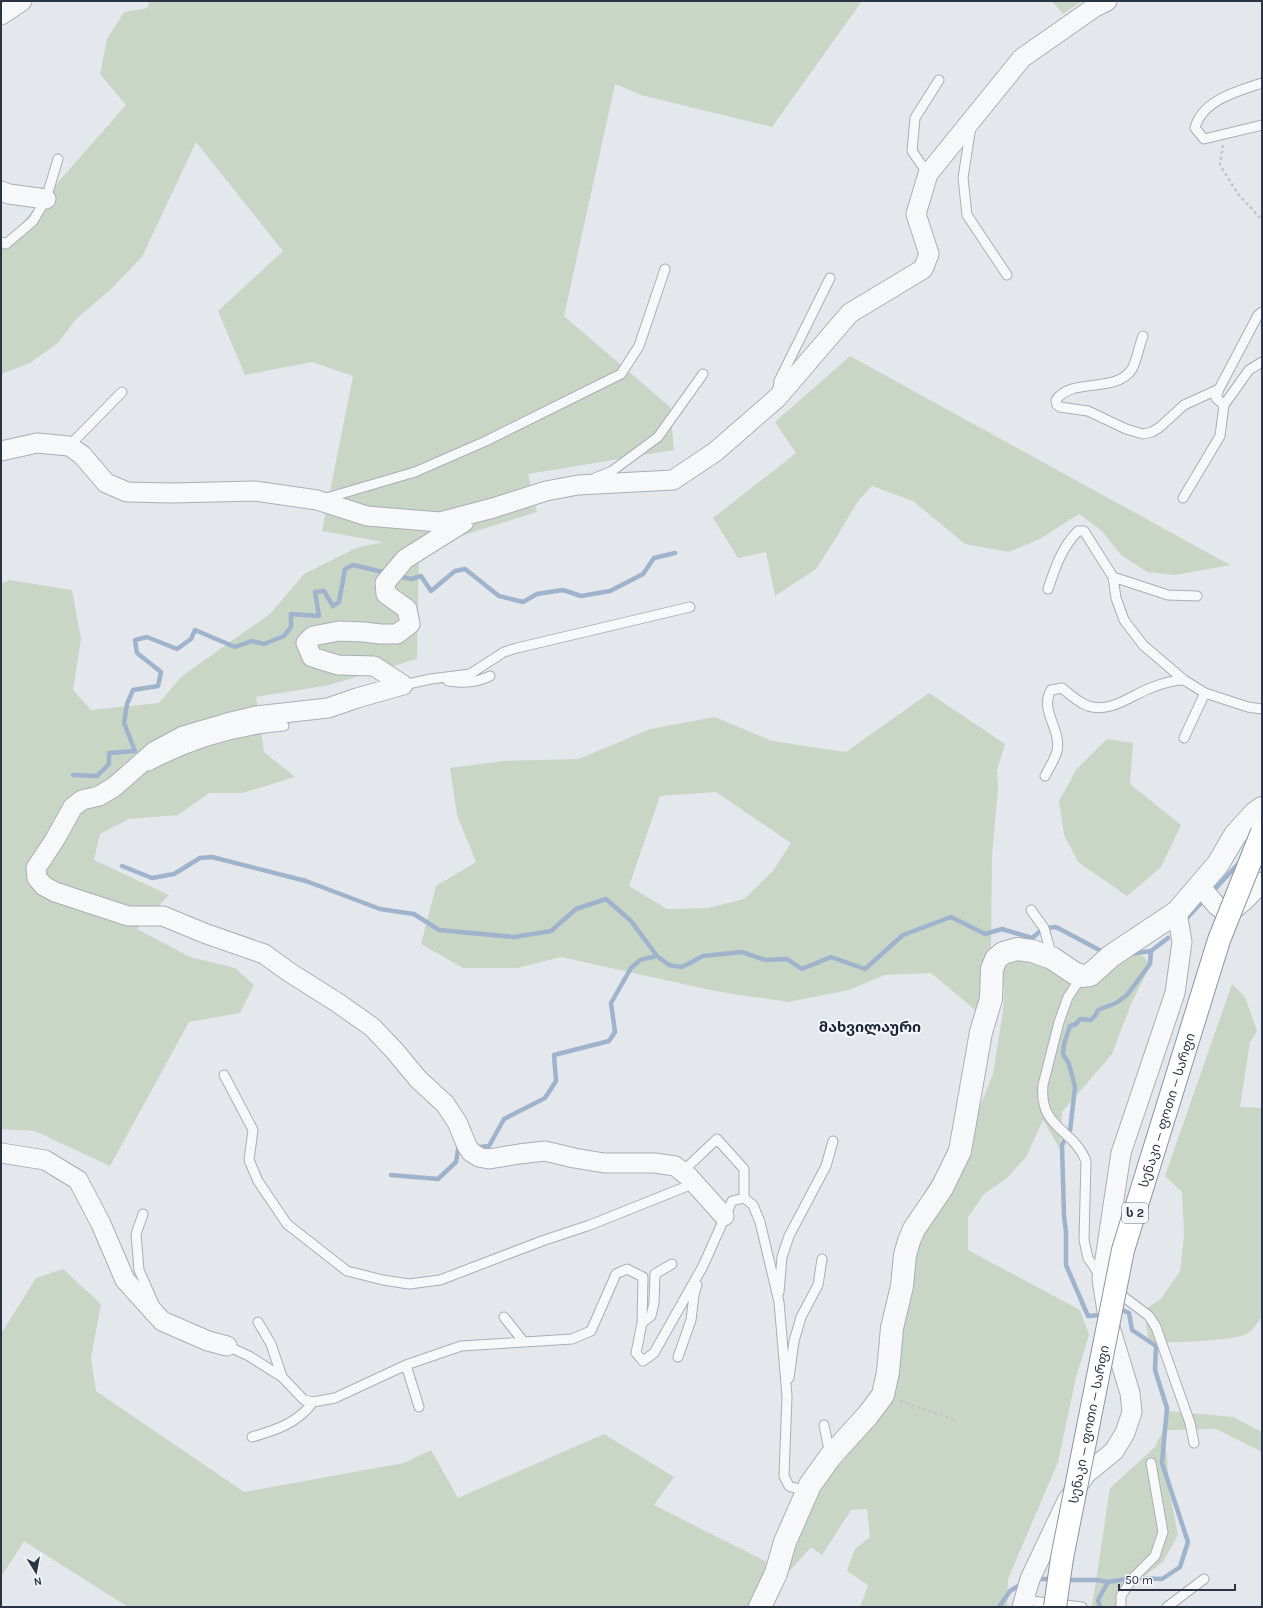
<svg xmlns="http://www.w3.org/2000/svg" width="1263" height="1608" viewBox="0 0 1263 1608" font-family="Karla,'Noto Sans Georgian',sans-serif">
	<rect width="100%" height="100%" fill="#e4e7ec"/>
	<path fill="#c9d6c5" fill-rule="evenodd" d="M150,1H862L772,127L641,95L615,84L564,316L670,407L674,450L528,474L537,512L419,549L417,659L329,685L256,697L264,752L295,777L242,793H209L178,815L129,819L100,834L94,860L169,895L137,929L190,957L235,968L254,985L240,1013L189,1022L110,1166L35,1131L1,1129V584L9,580L72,590L81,639L73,690L91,710L159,703L182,676L270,614L304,574L356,548L383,542L322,531L353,376L312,362L245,375L218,311L283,251L196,142L142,257L110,290L76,319L58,343L30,363L1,374V242L15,231L126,105L100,74L107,39L124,12L147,8Z
		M1052,1H1082L1063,14Z
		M850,356L1230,565L1175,575L1147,572L1121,555L1102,531L1079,514L1040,539L1009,552L965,544L913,501L872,486L858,501L836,538L816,569L775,596L766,552L738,558L713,518L796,453L775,422Z
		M929,693L1005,744L997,770L998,788L992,855L991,947L980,986V1014L931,973L885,975L849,990L788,1002L715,991L561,957L517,968H463L421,944L436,886L476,862L457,815L450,768L503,761L579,759L650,729L715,717L772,741L846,752ZM716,792L791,843L773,871L744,899L708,908L667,909L629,886L660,796Z
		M1107,739L1133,743L1130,784L1181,825L1161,867L1127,896L1078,862L1064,835L1059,801L1076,770Z
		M1130,945L1151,964L1131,1004L1112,1054L1062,1112L1060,1149L1043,1120L1026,1157L1007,1178L984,1194L968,1217V1250L1080,1310L1089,1335L1076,1377L1058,1462L1008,1579L1007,1607H859L861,1605L868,1585L847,1571L855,1549L870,1537L867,1509L851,1510L822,1555L811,1547L785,1576L801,1505L844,1460L866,1430L909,1222L926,1189L980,1106L993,1074L1003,1011L1004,991L1001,969L1011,957L1024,953L1082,976Z
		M1232,984L1245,997L1257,1031L1250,1042L1240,1107L1262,1108V1317C1258,1322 1253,1330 1248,1333C1235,1342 1167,1342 1149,1343L1144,1310L1161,1299L1180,1271L1184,1235L1182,1192L1165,1176Z
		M63,1269L101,1304L91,1358L96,1391L244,1492L404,1463L431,1450L458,1498L604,1434L674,1477L654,1505L771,1564L751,1607H128L24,1541L1,1577V1334L36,1278Z
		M1168,1411L1233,1417L1262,1432V1452L1216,1429L1163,1430L1167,1456L1169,1490L1178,1535L1163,1562L1131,1586L1124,1596V1607H1092L1110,1488L1155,1447L1163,1430Z"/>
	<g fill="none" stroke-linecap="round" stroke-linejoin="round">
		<path stroke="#9fb4cc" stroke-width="4.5" d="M398,576L411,579L421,576L431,591L455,571L465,569L499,596L523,602L537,594L563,590L581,596L610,591L643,574L654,558L675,553
			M73,775L97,776L109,764V753L135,751L124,723L127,704L133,690L158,686L161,672L137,653L135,640L147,637L177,649L191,639L195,630L235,647L252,641L264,644L284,636L291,627V614L319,616L315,592L324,591L333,606L339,602L345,569L353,565L387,573
			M122,866L152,878L174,874L200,858L212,857L306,881L380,909L414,914L439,930L514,937L551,931L576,909L606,899L631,921L657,956L669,965L682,967L703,956L742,952L765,960L787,959L802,969L831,957L865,969L903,935L951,917L985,934L1002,929L1032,938L1044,928L1056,927L1105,953
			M1212,892L1241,861
			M1187,918L1205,899
			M1129,954L1151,951L1168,938
			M1070,1131L1075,1087L1069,1064L1063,1054L1064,1044L1070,1026L1076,1024L1080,1019L1091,1020L1095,1016L1098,1010L1116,1003L1127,995L1150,964L1151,951
			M1064,1141L1062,1145L1064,1216L1066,1232V1265L1088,1316L1100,1315
			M476,1145L479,1147L489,1146L504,1119L545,1098L556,1081L554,1055L609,1041L615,1032L611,1003L631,968L640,960L657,956
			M391,1175L438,1179L456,1162L459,1144
			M1035,1579H1054
			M1065,1580H1097L1108,1582L1133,1578L1162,1579L1180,1567L1188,1542L1162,1463L1167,1408L1155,1370L1156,1346L1132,1330L1129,1313L1122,1310L1118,1311
			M999,1607L1010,1591L1023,1583
			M1100,1607L1098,1600L1108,1582"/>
		<defs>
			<path id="service" d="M1262,83C1238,91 1202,100 1195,128L1204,139L1262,125
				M971,126L963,178L967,215L1007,275
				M928,174L912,151L915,118L939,80
				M1,242L6,244L33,221L46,199L58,159
				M1262,312L1258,315L1219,389L1216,398L1224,405L1249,370L1262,362
				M1143,336C1139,346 1137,360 1132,369C1116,394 1072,377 1056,400L1057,405L1060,407L1088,411L1126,429L1143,434L1152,432L1160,427L1184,405L1219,389
				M778,391L779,381L830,278
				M69,446L122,392
				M595,478L612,471L658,437L703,374
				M1183,498L1220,436L1224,405
				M323,499L415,472L486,441L621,374L639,346L665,269
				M1113,577L1168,595L1197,596
				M1048,589C1055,568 1062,547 1078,531H1084L1113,577L1116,598L1124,620L1143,645L1184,680L1205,693L1248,707L1262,709
				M448,681C463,683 476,683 490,676
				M403,685L431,679L470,674L504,652L517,648L690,607
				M1184,738L1205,693
				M149,766C192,743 236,730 284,726
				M1045,776C1049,768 1055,759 1057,751C1062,730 1039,710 1051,690L1062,688C1070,695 1078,702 1088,706C1110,713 1129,697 1148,689C1160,684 1171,680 1184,680
				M1031,910L1044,928L1052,957
				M1082,976L1068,997L1059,1022L1043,1085C1039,1129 1073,1128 1086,1161L1084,1240L1088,1258L1101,1277
				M224,1075L253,1130L249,1160L258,1181L287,1224L347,1271L383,1280L409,1284L440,1280L542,1241L590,1225L695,1183
				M682,1172L717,1139L744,1169V1198
				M143,1214L136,1234L139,1270L154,1304
				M1116,1291L1149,1316L1156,1327L1190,1423L1194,1443
				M779,1292L782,1257L789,1236L826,1166L833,1141
				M504,1317L523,1341
				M258,1322L271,1344L282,1377
				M642,1323L651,1316L654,1303L655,1274L672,1264
				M227,1346L249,1356L282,1377L304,1400L313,1402L335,1398L406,1365L461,1346L572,1339L591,1331L616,1274L627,1269L643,1277L642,1323L636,1353L643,1361L654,1353L703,1266L732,1201L744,1198L753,1205L760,1222L779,1302L787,1396L784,1476L789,1486L798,1489L808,1486
				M678,1357L691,1320L694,1295L697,1285
				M406,1365L419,1407
				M789,1378L794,1341L801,1317L818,1285L822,1259
				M824,1425L830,1455
				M252,1437C276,1430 298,1423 313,1402
				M1024,1600L1082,1607
				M1121,1607V1596L1133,1578L1155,1556L1163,1532L1151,1463
				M1167,1607L1204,1579"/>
			<path id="minor" d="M1,15L22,1
				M1,191L9,194L46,199
				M1,451L37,443L69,446L82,455L106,483L127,492L172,493L255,491L317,500L367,516L440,522L493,508L546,491L578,485L673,480L715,452L777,398L850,313L923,269L929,254L916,214L928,174L1022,58L1095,7L1107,1
				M403,685L357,698L328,708L256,716L227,723L183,736L155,751L114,787L99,796L82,800L73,807L54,841L36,868L37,878L44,886L55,892L128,916H163L204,933L264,954L289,972L338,1003L372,1027L394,1050L418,1079L445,1104L457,1122L467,1146L471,1152L479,1157L489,1159L519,1154L545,1151L574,1158L604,1163H655L675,1166L689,1177L724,1216
				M403,685L374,666L338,665L312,657L306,643L313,636L339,631L364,632L380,634H397L410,624L407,609L386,594L385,583L405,559L464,522
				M1200,886L1216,905L1224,911L1233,910L1246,899L1262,882
				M1,1153L45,1160L78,1180L101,1224L125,1280L162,1321L208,1341L227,1346
				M1022,1607L1030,1579L1067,1501L1086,1474L1114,1451L1125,1433L1132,1412L1130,1393L1109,1324L1102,1279L1121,1153L1175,993L1182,942L1177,912"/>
			<path id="tertiary" d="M760,1607L776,1573L785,1542L810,1485L830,1457L868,1415L883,1395L888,1372L892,1328L902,1286L905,1255L909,1241L914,1229L942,1188L960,1151L981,1032L991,999L992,969L996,959L1003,953L1017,949L1032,951L1052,958L1074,973L1082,976L1090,975L1111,956L1177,912L1218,864L1235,835L1255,813L1262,808"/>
		</defs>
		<use href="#service" stroke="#a9aeb7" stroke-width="11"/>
		<use href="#minor" stroke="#a9aeb7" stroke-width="21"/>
		<use href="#tertiary" stroke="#a9aeb7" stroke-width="24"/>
		<path stroke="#c2c5cb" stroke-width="2.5" stroke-dasharray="3 3" stroke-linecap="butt" d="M1223,145L1220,165L1238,194L1262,220
			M900,1401L957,1421"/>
		<use href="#service" stroke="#f7f8fa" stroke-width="9"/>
		<use href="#minor" stroke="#f7f8fa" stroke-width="19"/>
		<use href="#tertiary" stroke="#f7f8fa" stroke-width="22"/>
		<defs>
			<g id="trunk-bridge">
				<path id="s1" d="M1055,1607L1062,1558L1123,1250L1219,940L1262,832"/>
			</g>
		</defs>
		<use href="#trunk-bridge" stroke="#8b94a3" stroke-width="24" stroke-linecap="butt"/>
		<use href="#trunk-bridge" stroke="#fff" stroke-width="22"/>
	</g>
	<g text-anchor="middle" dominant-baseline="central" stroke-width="4" stroke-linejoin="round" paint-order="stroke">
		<rect fill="#f4f6f9" stroke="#676e7b" stroke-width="1" x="1122" y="1203" width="26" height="20" rx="3"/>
		<g font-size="12" font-weight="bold" fill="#2b3445">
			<text x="1135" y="1213">ს 2</text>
		</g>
		<g font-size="13" fill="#2b3445" stroke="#f4f6f9">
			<text stroke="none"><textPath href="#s1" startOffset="510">სენაკი — ფოთი — სარფი</textPath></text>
			<text stroke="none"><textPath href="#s1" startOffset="186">სენაკი — ფოთი — სარფი</textPath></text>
		</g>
		<g font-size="15" font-weight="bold" fill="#1d2536" stroke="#f4f6f9">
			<text x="870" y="1027">მახვილაური</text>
		</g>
	</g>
	<rect width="1263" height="1608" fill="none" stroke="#2b3445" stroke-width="4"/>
	<g transform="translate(36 1572) rotate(169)" stroke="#f4f6f9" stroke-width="3" paint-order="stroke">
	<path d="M0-3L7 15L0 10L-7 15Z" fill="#2b3445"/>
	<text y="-6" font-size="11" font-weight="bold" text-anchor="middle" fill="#2b3445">N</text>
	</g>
	<path d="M1119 1584v6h116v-6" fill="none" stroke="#2b3445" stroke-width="2"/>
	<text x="1125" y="1584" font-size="12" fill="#2b3445" stroke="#f4f6f9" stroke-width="3" paint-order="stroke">50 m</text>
</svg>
